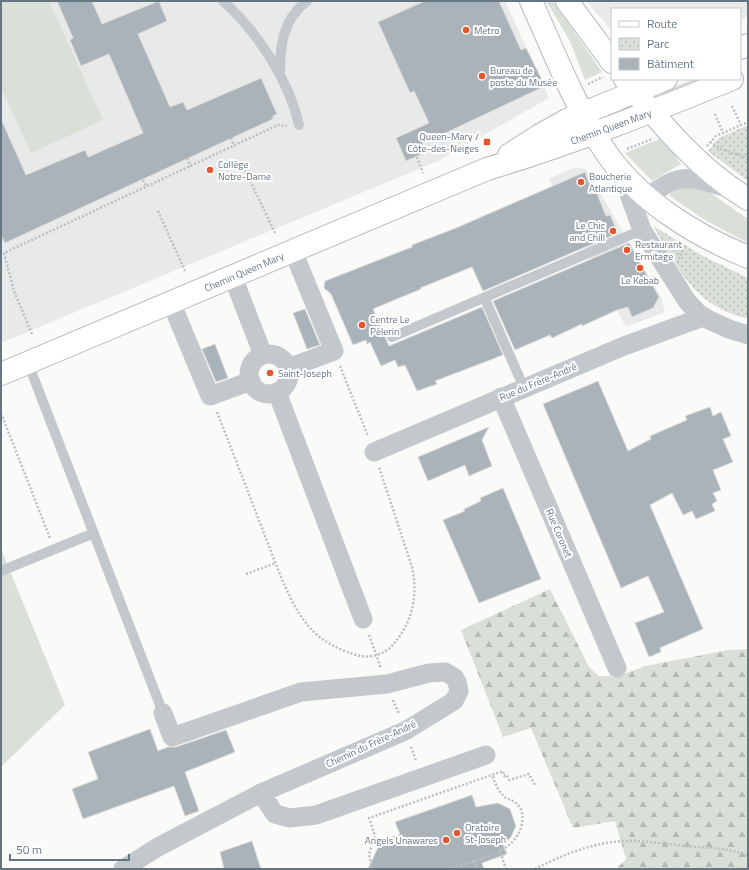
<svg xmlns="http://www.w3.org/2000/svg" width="749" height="870" viewBox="0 0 749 870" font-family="'Titillium Web',sans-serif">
	<defs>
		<pattern id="forest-firs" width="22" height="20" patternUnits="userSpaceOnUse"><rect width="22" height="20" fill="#dadfd7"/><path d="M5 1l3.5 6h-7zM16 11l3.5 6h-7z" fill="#b4b9b4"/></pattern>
		<pattern id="park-dots" width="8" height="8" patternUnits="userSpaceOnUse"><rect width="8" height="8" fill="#dadfd7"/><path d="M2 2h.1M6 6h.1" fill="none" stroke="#b4b9b4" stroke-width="1.8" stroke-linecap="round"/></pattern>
	</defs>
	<rect width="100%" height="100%" fill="#fafaf8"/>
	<path fill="#e8e9e9" d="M1,1H505L549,98L438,161L1,343Z
		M586,1H748V16L740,20V9H612V31Z
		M576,167L586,169L661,297L665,312L626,327L549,179Z"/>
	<path fill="#dadfd7" d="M1,1H49L103,120L31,153L1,88Z
		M546,1H553L602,72L585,80L570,41Z
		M694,79H710L664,98L662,92Z
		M662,138L681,164L652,181L625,153Z
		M692,184L699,185L748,219V243L703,219L670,196L671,193Z
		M1,549L65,705L1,767Z"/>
	<path fill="url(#forest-firs)" d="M550,589L589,667L599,676L615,677L646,666L728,650L748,649V869H616L626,859L615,821L573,828L531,728L503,737L461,630Z"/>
	<path fill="url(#park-dots)" d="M748,125V181L708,151L719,138Z
		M653,226L703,256L748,278V319C693,305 680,271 653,226Z"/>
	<path fill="#aab3b9" stroke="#dcdcda" d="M57,1H92L102,24L159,1L167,21L138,34L170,107L183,102L187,110L261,78L277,114L273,116V119L5,243L1,235V119L26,175L85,150L88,157L143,133L109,54L81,66L70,40L73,38Z
		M425,1H499L521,50L526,48L545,86L420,145L424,153L406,161L396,138L429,123L414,91L410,93L378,22Z
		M585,172L593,193L596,191L606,216L610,215L618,233L483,291L472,267L420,288L421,289L373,309L389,346L482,307L503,355L435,381L437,384L417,391L405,365L398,367L395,360L381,366L370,342L367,344L366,340L353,345L331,294L324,288L325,281L412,247V245L456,228Z
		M629,243L659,297L653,308L632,317L628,307L617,310L582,326V324L552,338L550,335L515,350L493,301Z
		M305,309L320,345L307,349L293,313Z
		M215,344L228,378L216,382L202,349Z
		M598,381L628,451L651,439L650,436L687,420L685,416L710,407L713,416L721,412L731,436L723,439L733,462L713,470L721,490L713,493L717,501L712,504L715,511L696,519L692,511L683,515L672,493L650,505L703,629L660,648L661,652L649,657L635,623L664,612L648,576L621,588L543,404Z
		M489,427L482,440L492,466L469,476L465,465L428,481L418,457Z
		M503,488L541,579L479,603L443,520L465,511L464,509L481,501L480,498Z
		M150,729L158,751L168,747H176L226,730L235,752L185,772L199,811L185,816L174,786L83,819L72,789L98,779L88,752Z
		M472,795L476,807L498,803L510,809L516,826L511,837L503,845L507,854L482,863L484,869H368L380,843L385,840L400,834L395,822Z
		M252,841L261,869H224L220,852Z"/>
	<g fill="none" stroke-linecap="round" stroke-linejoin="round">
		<defs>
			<path id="secondary" d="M531,1C554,52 574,105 605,151C638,200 694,235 748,257
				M567,1L612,62
				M740,48L748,45
				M625,79C661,124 698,169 748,199
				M509,155L540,135L567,120L666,79
				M1,374L487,169C571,144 651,112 732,79"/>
		</defs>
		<use href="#secondary" stroke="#b3babf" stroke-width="24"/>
		<path stroke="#bbbfc2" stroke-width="2.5" stroke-dasharray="2 2" stroke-linecap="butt" d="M588,84L603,77
			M732,106L741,125
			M715,114L723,133
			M231,138L234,146
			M710,142L721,149L748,158
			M707,146L716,136L748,122
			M627,149L652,139
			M417,157L423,173
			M187,158L191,167
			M245,170L275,233
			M143,180L147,187
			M158,211L185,271
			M679,259L685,245
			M32,334L14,291L4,253L278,125L287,126
			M340,366L368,436
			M217,412C233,453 249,494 265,536C277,566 290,607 312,630C322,641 340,650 353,654C369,660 386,655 396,641C413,620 418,594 412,567L379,467
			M1,413L50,538
			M246,574L276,563
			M369,635L381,668
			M393,700L399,714
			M411,747L416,761
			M498,845L506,869
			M474,861L477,869
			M372,869L369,854L375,836L369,818L503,771L504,776L507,775L509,780L529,774L535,785
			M449,869C475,860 515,855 522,824C523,818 523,811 519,806C516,802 511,800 506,798C498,792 495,783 492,774
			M535,869C562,855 596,841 628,841C647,841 666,844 685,846C708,848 727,847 748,856"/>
		<path stroke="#c3c8cc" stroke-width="10" d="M223,1C257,31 289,80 299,125
			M280,75C280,46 282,20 307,1
			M485,299L524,388
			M392,337L642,230
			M28,363L163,713
			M1,571L94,533"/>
		<path stroke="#c3c8cc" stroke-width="19" d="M621,172L642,230L687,301L699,314L709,320L729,329L748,335
			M648,197C680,171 691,177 727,188
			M233,277L263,355
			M171,302L210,396L251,381
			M249 374a20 20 0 1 1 40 0a20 20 0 1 1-40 0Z
			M288,368L334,351L293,251
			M277,392L363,619
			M501,397L617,668
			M374,452L624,346L703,317
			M261,793L275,814L290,818L316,815L486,755
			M123,869L158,847L261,793L405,731L454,701L459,691L457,682L454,677L445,672L429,673L387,684L301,692L172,737L163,713"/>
		<use href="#secondary" stroke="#fff" stroke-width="22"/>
	</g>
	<g fill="#e4572e" stroke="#fff" stroke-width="1.5">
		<circle cx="466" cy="30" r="4"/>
		<circle cx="482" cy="76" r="4"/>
		<rect x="483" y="138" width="8" height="8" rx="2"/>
		<circle cx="210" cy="170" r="4"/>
		<circle cx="581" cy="182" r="4"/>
		<circle cx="613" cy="231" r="4"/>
		<circle cx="627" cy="250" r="4"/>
		<circle cx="640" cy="268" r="4"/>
		<circle cx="362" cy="325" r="4"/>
		<circle cx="270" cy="373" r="4"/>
		<circle cx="457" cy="833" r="4"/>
		<circle cx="446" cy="840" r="4"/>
	</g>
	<g text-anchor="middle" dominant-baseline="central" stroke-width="4" stroke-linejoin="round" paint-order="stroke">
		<g font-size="10" fill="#657683" stroke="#fff" text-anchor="start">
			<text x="474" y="30">Metro</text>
			<text x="490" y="70">Bureau de<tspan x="490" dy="12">poste du Musée</tspan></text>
			<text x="479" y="136" text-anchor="end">Queen-Mary /<tspan x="479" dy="12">Côte-des-Neiges</tspan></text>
			<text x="218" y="164">Collège<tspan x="218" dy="12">Notre-Dame</tspan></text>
			<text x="589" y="176">Boucherie<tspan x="589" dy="12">Atlantique</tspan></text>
			<text x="605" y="225" text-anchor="end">Le Chic<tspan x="605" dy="12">and Chill</tspan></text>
			<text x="635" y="244">Restaurant<tspan x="635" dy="12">Ermitage</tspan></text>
			<text x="640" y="280" text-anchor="middle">Le Kebab</text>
			<text x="370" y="319">Centre Le<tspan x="370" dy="12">Pèlerin</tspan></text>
			<text x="278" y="373">Saint-Joseph</text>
			<text x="465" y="827">Oratoire<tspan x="465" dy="12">St-Joseph</tspan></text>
			<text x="438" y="840" text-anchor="end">Angels Unawares</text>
		</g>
		<g font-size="10" fill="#657683" stroke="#fff">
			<text transform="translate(611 127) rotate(-20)">Chemin Queen Mary</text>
			<text transform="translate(244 272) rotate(-23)">Chemin Queen Mary</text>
			<text transform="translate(538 382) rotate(-23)">Rue du Frère-André</text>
			<text transform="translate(559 533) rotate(67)">Rue Coronet</text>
			<text transform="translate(371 744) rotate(-25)">Chemin du Frère-André</text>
		</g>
	</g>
	<rect width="749" height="870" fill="none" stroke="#657683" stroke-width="4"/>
	<rect x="611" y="8" width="130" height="72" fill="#ffffff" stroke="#c1c8cd"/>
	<rect x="619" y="21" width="20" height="6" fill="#ffffff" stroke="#c1c8cd"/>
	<text x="647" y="28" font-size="12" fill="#657683">Route</text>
	<rect x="619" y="38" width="20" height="12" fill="url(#park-dots)" stroke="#c1c8cd"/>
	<text x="647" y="48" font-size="12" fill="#657683">Parc</text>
	<rect x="619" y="58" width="20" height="12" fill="#aab3b9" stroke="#c1c8cd"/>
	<text x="647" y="68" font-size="12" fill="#657683">Bâtiment</text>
	<path d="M10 854v6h119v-6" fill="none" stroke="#657683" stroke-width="2"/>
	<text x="16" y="854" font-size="12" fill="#657683" stroke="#ffffff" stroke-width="3" paint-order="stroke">50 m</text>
</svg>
